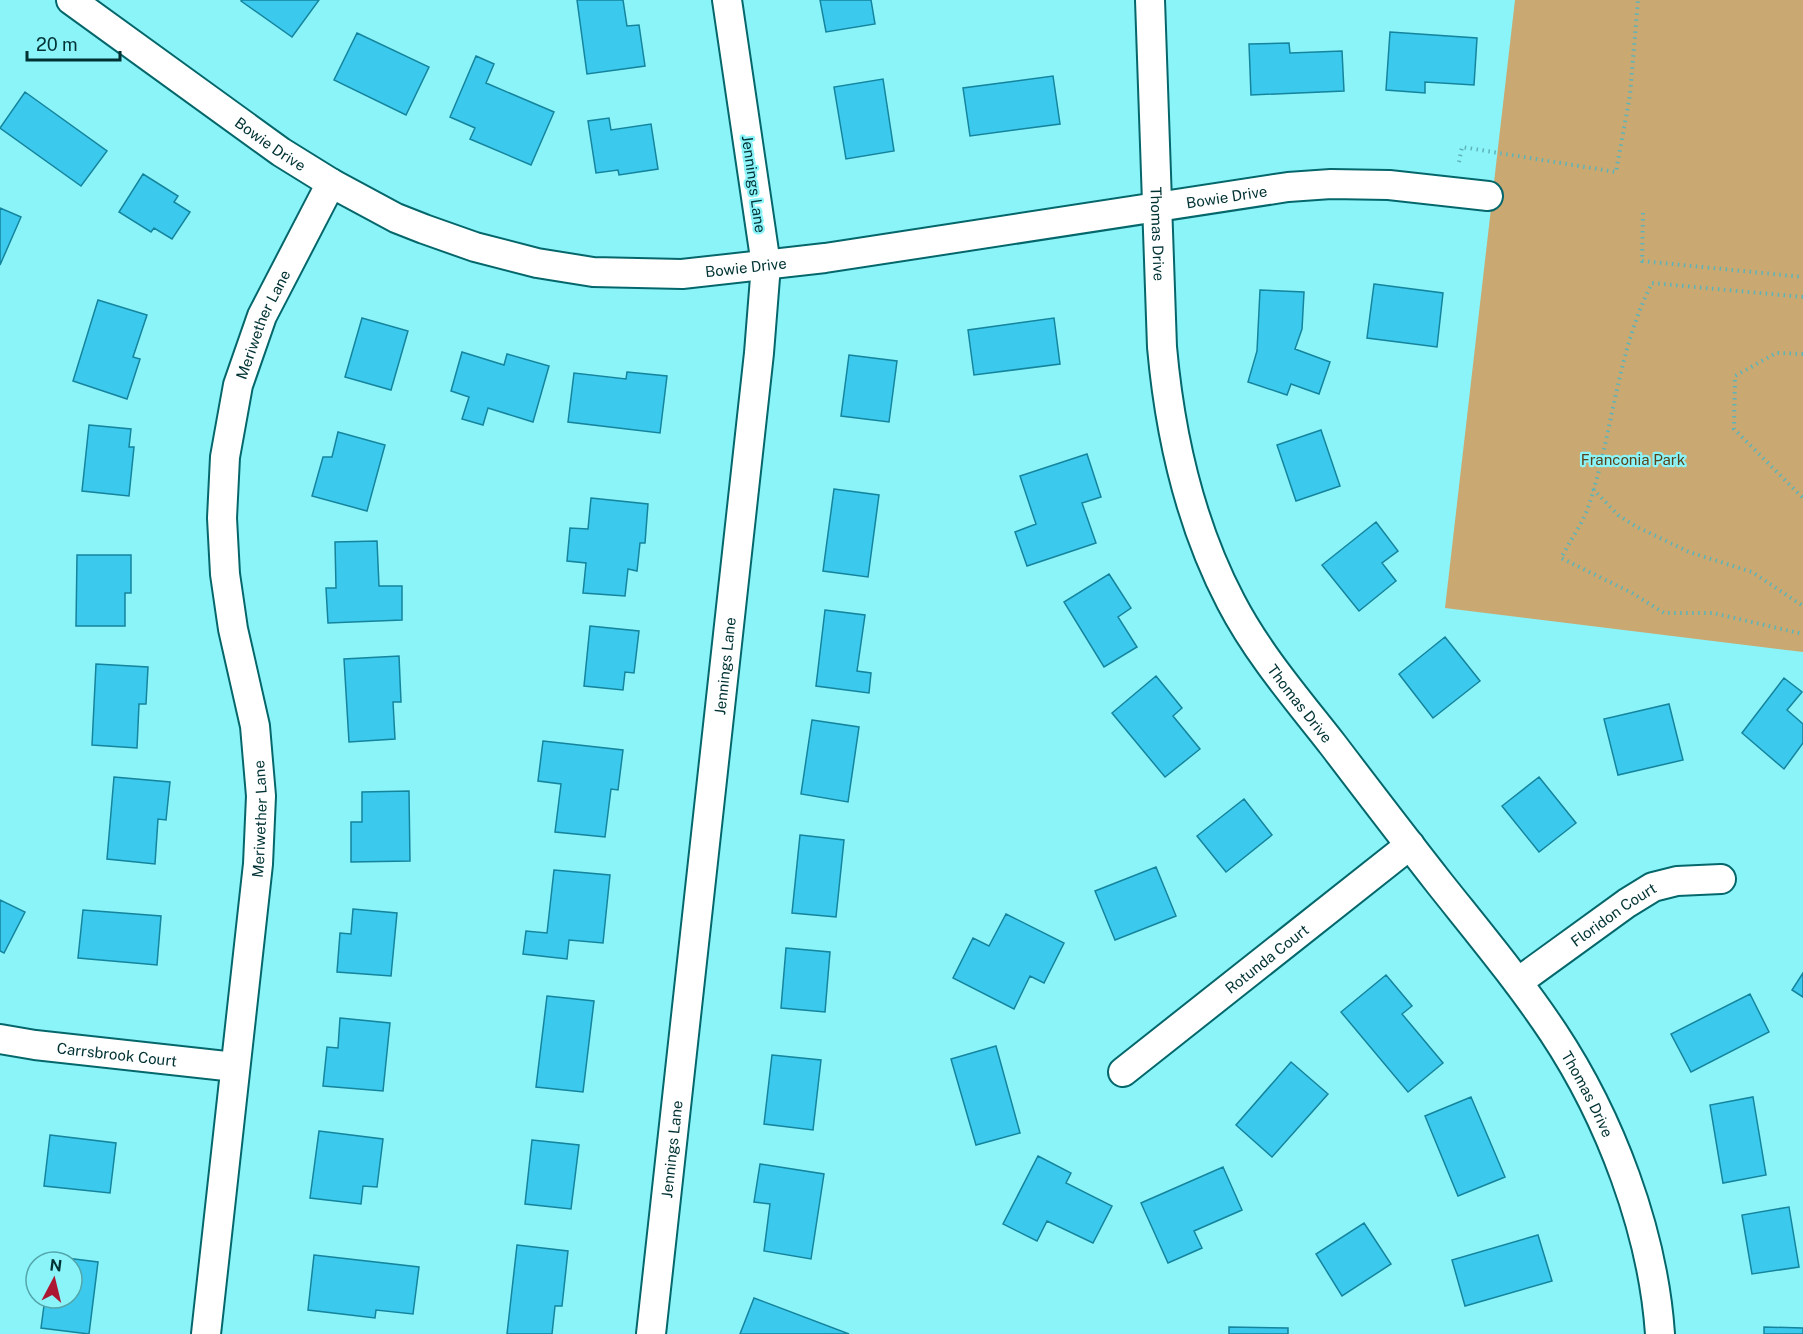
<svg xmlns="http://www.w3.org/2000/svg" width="1803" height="1334" font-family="'Public Sans',sans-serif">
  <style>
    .green { fill: #caa871 }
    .building { fill: #3bcaee; stroke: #15849d; stroke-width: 1.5 }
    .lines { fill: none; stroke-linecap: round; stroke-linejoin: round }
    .minor-casing { stroke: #05676b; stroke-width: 32 }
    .path { stroke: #5db4b8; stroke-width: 4; stroke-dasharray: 1.5 4.5; stroke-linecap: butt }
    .minor { stroke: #fff; stroke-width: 28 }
    .labels { text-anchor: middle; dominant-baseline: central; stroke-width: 4.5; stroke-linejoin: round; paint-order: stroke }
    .street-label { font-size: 15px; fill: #003234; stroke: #8bf4f9 }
    .park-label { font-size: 15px; fill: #5a441d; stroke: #8bf4f9 }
  </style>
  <rect width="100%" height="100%" fill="#8bf4f9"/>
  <path class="green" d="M1515 0H1803V652L1445 608Z"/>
  <path class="building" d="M242 0H319L292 37 241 1Z
    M577 0H623L627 26 639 25 645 66 587 74Z
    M820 0H871L875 24 826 32Z
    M1390 32 1477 38 1474 85 1425 82V93L1386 90Z
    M357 33 429 67 406 115 334 80Z
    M1289 43 1290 53 1342 51 1344 91 1251 95 1249 44Z
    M476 56 494 64 486 83 554 112 531 165 470 139 475 128 450 117Z
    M1053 76 1060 124 970 136 963 88Z
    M883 79 894 151 846 159 834 87Z
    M25 92 107 151 81 186 0 128Z
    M609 118 611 130 651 124 658 169 619 175 618 170 596 173 588 121Z
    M143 174 178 196 174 202 190 212 172 239 154 228 151 232 119 212Z
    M0 208 21 217 0 265Z
    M1374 284 1443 293 1437 347 1367 338Z
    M1260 290 1304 292 1302 329 1295 349 1330 362 1319 394 1291 384 1287 395 1248 382 1257 351Z
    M98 300 147 315 133 357 140 359 127 399 73 381Z
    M362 318 408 331 391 390 345 377Z
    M1054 318 1060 364 974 375 968 330Z
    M462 352 504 365 507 354 549 366 533 422 488 408 483 425 462 419 469 397 451 391Z
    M849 355 897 361 889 422 841 416Z
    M627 372 667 376 660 433 568 422 574 373 626 379Z
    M89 425 131 429 129 447H134L129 496 82 491Z
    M1321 430 1340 486 1296 501 1277 445Z
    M338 432 385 445 367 511 312 496 323 457H332Z
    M1087 454 1101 497 1082 503 1096 543 1027 566 1015 532 1036 524 1020 476Z
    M834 489 879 495 868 577 823 571Z
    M591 498 648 504 645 543H640L637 571 628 569 625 596 583 593 586 563 567 561 570 528 588 529Z
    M1376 522 1398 551 1382 563 1396 581 1359 611 1322 565Z
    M377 541 379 586H402V620L328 623 326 588H336L335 542Z
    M77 555H131V593H125V626H76Z
    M1109 574 1131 608 1118 617 1137 647 1104 667 1064 602Z
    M825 610 865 615 857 671 871 673 869 693 816 686Z
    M590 626 639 631 634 673 625 672 623 690 584 686Z
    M1445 637 1480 681 1433 718 1399 674Z
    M399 656 401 702H393L395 739 349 742 344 659Z
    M96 664 148 667 146 704H139L137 748 92 745Z
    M1156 676 1182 708 1173 716 1200 749 1165 777 1112 713Z
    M1784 678 1802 692 1787 710 1803 724V743L1784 769 1742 733Z
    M1669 704 1683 760 1618 775 1604 719Z
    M812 720 859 727 848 802 801 794Z
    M543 741 623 750 618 790 611 789 605 837 555 832 561 784 538 781Z
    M114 777 170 782 166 820 158 819 155 864 107 859Z
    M1539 777 1576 823 1539 852 1502 806Z
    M409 791 410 861 351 862V822H362V792Z
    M1244 799 1272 835 1226 872 1197 836Z
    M800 835 844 840 836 917 792 913Z
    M1156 867 1176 916 1115 940 1095 891Z
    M554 870 610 875 603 943 569 940 567 959 523 954 526 931 547 933Z
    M0 900 25 912 4 953 0 951Z
    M353 909 397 913 391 976 337 972 340 933 351 934Z
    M83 910 161 916 157 965 78 958Z
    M1006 914 1064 943 1044 983 1030 976 1014 1009 953 978 973 938 989 946Z
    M786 948 830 952 825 1012 781 1008Z
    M1803 973V997L1792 990Z
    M1386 975 1412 1006 1402 1014 1443 1063 1408 1092 1341 1012Z
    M1750 994 1769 1032 1691 1072 1671 1034Z
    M547 996 594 1001 583 1092 536 1087Z
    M340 1018 390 1023 383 1091 323 1086 327 1047 338 1048Z
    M996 1046 1020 1133 976 1145 951 1059Z
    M772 1055 821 1060 813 1130 764 1124Z
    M1291 1062 1328 1094 1272 1157 1236 1125Z
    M1471 1097 1505 1177 1458 1196 1425 1116Z
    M1753 1097 1766 1175 1723 1183 1710 1105Z
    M319 1131 383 1139 377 1187 363 1186 361 1204 310 1198Z
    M50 1135 116 1143 110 1193 44 1186Z
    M532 1140 579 1145 571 1209 525 1204Z
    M1038 1156 1071 1173 1066 1183 1112 1206 1093 1243 1047 1221 1037 1241 1003 1224Z
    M760 1164 824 1174 811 1259 764 1251 770 1204 754 1202Z
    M1223 1167 1242 1210 1194 1231 1202 1248 1168 1263 1141 1203Z
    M1789 1207 1799 1267 1752 1274 1742 1215Z
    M1364 1223 1391 1264 1342 1296 1316 1254Z
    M1538 1235 1552 1281 1465 1306 1452 1260Z
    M517 1245 568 1251 562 1306H555L552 1334H507Z
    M314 1255 419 1267 413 1314 376 1310 375 1318 308 1310Z
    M50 1256 98 1262 89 1334 41 1328 45 1298H72V1262H49Z
    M754 1298 849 1334H740Z
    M1229 1327 1288 1328V1334H1229Z
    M1764 1327 1803 1328V1334H1764Z"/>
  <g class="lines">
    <g class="minor-casing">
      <g id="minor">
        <path id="s1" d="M71 0 281 152 331 183 396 218 424 229 475 247 537 263 593 272 682 274 825 258 1288 187 1331 184 1389 185 1488 196"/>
        <path id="s2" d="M1150 0 1162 347C1170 436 1189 522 1231 602 1258 654 1297 699 1333 745 1368 791 1404 838 1440 884 1479 933 1519 981 1553 1032 1610 1118 1653 1231 1660 1334"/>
        <path id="s3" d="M1518 982 1627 903 1653 887 1677 881 1721 879"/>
        <path id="s4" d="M0 1039 35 1045 235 1067"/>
        <path id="s5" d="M1123 1072 1410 845"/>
        <path id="s6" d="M206 1334 258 864 261 796 255 726 233 629 225 574 222 518 225 457 238 385 262 316 331 183"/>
        <path id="s7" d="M651 1334 759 353 766 265 727 0"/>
      </g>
    </g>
    <path class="path" d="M1459 162 1462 147 1616 172 1630 95 1638 0
      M1643 213 1642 261 1803 277
      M1803 297 1652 283C1617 351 1613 432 1589 505 1583 523 1570 541 1561 558L1632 593 1664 613H1713L1803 634
      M1803 354 1776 353 1735 376 1734 429 1803 498
      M1593 489 1618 515 1635 526 1689 552 1752 572 1803 606"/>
    <use href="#minor" class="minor"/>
  </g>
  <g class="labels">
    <g class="street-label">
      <text stroke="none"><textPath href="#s1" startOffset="246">Bowie Drive</textPath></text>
      <text transform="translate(754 184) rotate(82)">Jennings Lane</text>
      <text stroke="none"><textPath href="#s1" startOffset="1236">Bowie Drive</textPath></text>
      <text stroke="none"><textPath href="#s2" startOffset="234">Thomas Drive</textPath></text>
      <text stroke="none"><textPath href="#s1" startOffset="750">Bowie Drive</textPath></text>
      <text stroke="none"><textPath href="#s6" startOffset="1022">Meriwether Lane</textPath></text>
      <text stroke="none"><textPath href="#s7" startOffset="672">Jennings Lane</textPath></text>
      <text stroke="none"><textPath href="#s2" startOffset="736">Thomas Drive</textPath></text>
      <text stroke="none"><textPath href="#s6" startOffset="518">Meriwether Lane</textPath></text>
      <text stroke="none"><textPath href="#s3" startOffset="117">Floridon Court</textPath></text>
      <text stroke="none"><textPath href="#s5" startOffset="183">Rotunda Court</textPath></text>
      <text stroke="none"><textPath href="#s4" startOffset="118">Carrsbrook Court</textPath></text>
      <text stroke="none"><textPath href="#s2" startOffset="1222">Thomas Drive</textPath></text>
      <text stroke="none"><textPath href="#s7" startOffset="186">Jennings Lane</textPath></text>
    </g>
    <g class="park-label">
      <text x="1633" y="459">Franconia Park</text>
    </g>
  </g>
  <g transform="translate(54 1280) rotate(7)"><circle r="28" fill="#8bf4f9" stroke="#53a6aa" stroke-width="1.5"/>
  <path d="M0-4.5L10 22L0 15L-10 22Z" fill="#ac1732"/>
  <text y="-9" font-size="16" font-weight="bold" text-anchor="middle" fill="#003234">N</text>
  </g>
  <path d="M27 51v9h93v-9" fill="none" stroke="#003234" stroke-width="3"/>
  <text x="36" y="51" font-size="18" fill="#003234" stroke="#8bf4f9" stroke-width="4.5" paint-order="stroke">20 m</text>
</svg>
